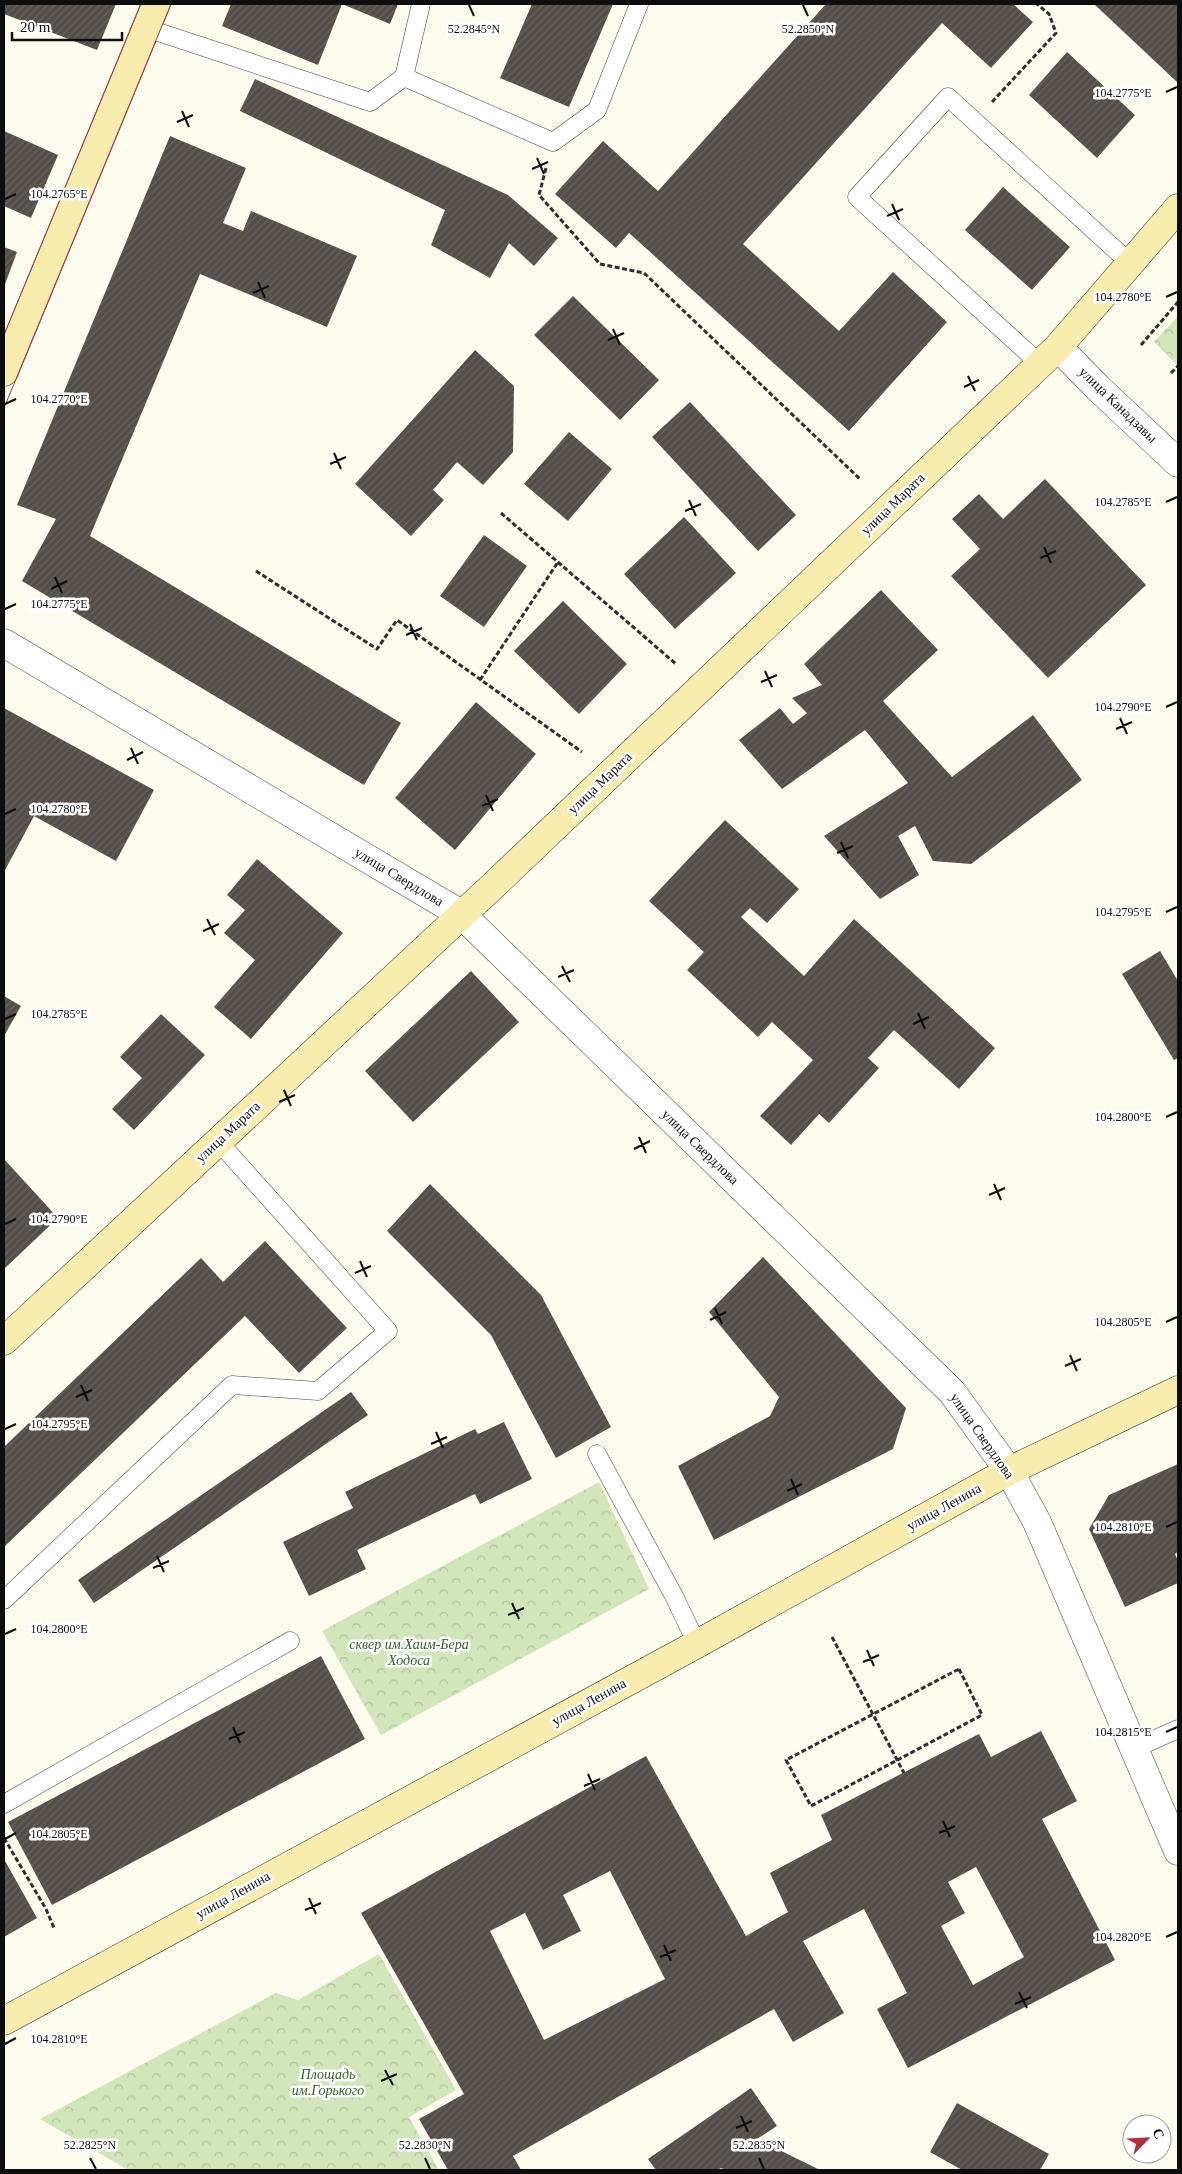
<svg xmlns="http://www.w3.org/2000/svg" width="1182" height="2174" font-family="Georgia,serif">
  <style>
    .park { fill: url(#park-crowns) }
    .building { fill: url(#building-hatch); fill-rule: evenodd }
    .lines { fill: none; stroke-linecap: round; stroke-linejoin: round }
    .lane-casing { stroke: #404040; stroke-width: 19 }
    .street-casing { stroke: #404040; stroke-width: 29 }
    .secondary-casing { stroke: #2f2f2f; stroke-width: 29 }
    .path { stroke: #2f2f2f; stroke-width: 3; stroke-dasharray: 5 2.5; stroke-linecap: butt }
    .lane { stroke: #fff; stroke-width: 18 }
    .street { stroke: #fff; stroke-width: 28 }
    .secondary { stroke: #f8ecaf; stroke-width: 28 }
    .tram { stroke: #b0313e; stroke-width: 1 }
    .ticks { fill: none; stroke: #0d0d0d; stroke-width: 2 }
    .labels { text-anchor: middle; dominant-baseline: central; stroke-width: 5; stroke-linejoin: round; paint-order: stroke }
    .street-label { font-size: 14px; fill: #0d0d0d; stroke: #fff }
    .park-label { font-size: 14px; font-style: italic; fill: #325f23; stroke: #fff }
    .ticks-label { font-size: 12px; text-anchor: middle; fill: #0d0d0d; stroke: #fff; stroke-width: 5; stroke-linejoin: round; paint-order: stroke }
  </style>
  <defs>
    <pattern id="park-crowns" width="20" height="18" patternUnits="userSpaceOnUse" patternTransform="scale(1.25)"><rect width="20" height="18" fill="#d3e5bb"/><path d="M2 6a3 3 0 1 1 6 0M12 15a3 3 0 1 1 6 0" fill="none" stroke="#b4c3a0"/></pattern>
    <pattern id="building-hatch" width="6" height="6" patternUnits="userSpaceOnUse" patternTransform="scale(1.25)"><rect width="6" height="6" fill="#544e4a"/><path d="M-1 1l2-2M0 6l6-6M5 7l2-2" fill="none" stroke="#686360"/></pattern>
  </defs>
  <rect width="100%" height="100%" fill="#fdfaee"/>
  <path class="park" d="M1178 316V366L1154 342Z
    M599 1482 649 1589 381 1735 322 1631Z
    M379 1954 456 2090 409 2117 439 2170H128L40 2119 276 1993 298 2000Z"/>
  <path class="building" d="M5 4H116L97 50 4 14Z
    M231 4H398L390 24 342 4 318 65 222 26Z
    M532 4H613L569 107 500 78Z
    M826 4H1013L1033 22 991 68 942 23 743 244 839 331 893 272 947 322 849 431 629 233 616 248 555 194 603 141 658 191Z
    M1094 4H1178V81L1177 82Z
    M1067 52 1135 115 1097 158 1029 95Z
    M255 79 508 195 558 238 534 266 509 243 490 278 431 245 445 210 240 111Z
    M4 131 58 155 31 218 4 206Z
    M170 136 246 168 223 223 243 231 251 211 357 256 327 327 200 274 90 536 401 723 364 785 22 581 56 519 17 505Z
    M1003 187 1070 247 1032 290 965 230Z
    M4 247 17 252 4 287Z
    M573 296 659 380 620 420 534 335Z
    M475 350 514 386 513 452 483 485 457 462 433 490 444 500 411 536 355 484Z
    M690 402 796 515 758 551 652 437Z
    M569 432 612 469 568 521 524 484Z
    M1045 479 1146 585 1048 678 951 576 980 549 952 519 979 494 1003 519Z
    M684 517 736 573 675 629 624 574Z
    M484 535 527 566 484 627 440 596Z
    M881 590 938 650 883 701 952 777 1033 715 1082 780 971 864 933 861 915 826 898 836 919 875 880 899 824 836 908 783 865 730 782 789 739 740 780 708 793 724 807 713 792 698 822 685 804 664Z
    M563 601 627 664 579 714 514 651Z
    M476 702 536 754 455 850 395 798Z
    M4 708 154 790 116 861 34 816 4 872Z
    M725 820 799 889 767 923 750 908 741 917 804 976 854 919 995 1048 959 1089 894 1030 868 1058 879 1068 829 1123 819 1114 791 1145 760 1116 813 1060 772 1022 758 1037 687 970 704 952 649 901Z
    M257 859 343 933 251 1039 214 1007 255 960 224 933 245 910 227 895Z
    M1160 951 1178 981V1058L1174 1060 1122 974Z
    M471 971 519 1022 413 1122 365 1071Z
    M4 996 21 1006 4 1036Z
    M161 1014 205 1055 134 1130 112 1109 142 1078 120 1057Z
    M4 1159 58 1218 4 1269Z
    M430 1184 541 1295 611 1427 556 1458 491 1335 387 1231Z
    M265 1241 347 1328 299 1373 245 1316 4 1547V1447L201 1258 223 1282Z
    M763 1257 906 1408 893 1449 714 1540 678 1466 770 1416 779 1397 709 1312Z
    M351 1392 368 1415 94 1603 78 1580Z
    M504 1422 532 1479 480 1504 475 1494 357 1550 366 1569 309 1596 283 1542 353 1508 345 1492 475 1429 478 1434Z
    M1178 1464V1552L1175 1554 1178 1561V1583L1125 1607 1089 1529 1109 1495Z
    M321 1656 365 1739 52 1905 8 1822Z
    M1041 1731 1077 1801 1042 1819 1115 1960 908 2068 877 2009 907 1993 864 1909 803 1941 844 2013 793 2042 774 2009 513 2156 521 2170H448L419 2119 464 2094 361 1913 646 1756 746 1936 788 1912 770 1873 832 1840 821 1815 979 1734 991 1757ZM976 1867 1024 1957 973 1985 941 1926 965 1913 948 1882ZM610 1871 665 1979 544 2040 490 1931 525 1913 543 1950 581 1931 563 1895Z
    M4 1859 37 1918 4 1937Z
    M751 2088 777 2126 757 2139 820 2170H726L721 2168 717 2170H656L648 2159Z
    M957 2103 1049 2154 1040 2170H962L930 2152Z"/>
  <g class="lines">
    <g class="lane-casing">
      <path id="lane" d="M146 28 370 102 404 77 553 142 597 110 639 4
        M404 77 421 4
        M1040 364 857 197 948 97 1131 264
        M597 1454 674 1596 697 1644
        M4 1600 232 1385 318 1391 388 1331 218 1141
        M1133 1749 1178 1729
        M4 1804 290 1641"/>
    </g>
    <g class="street-casing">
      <path id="street" d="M1058 347 1098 388 1178 463
        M4 643 461 914 952 1392 1009 1471 1037 1522 1178 1851"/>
    </g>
    <g class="secondary-casing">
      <path id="secondary" d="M4 372 156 4
        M4 1341 496 883 1058 347 1178 208
        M4 2021 697 1644 1009 1471 1178 1390"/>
    </g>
    <path class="path" d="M992 102 1056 33 1049 14 1037 4
      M546 168 539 195 600 264 644 273 861 480
      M1141 345 1178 302
      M1171 373 1178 366
      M501 513 676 664
      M256 571 377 649 397 620 582 752
      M480 680 558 562
      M832 1637 904 1773
      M959 1669 982 1715 811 1806 786 1760Z
      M4 1838 46 1909 54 1928"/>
    <use href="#lane" class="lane"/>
    <use href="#street" class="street"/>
    <use href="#secondary" class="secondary"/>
    <path class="tram" d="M4 335 141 4
      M4 408 171 4"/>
  </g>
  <path class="ticks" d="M469 5 474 16M803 5 808 16M1166 92 1177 87M182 111 189 127M177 122 193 115M537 158 544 174M532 169 548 162M5 199 16 194M892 204 899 220M887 216 903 209M258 282 265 298M253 293 269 286M1166 297 1177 292M613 329 620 345M608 340 624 333M968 376 975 391M964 387 979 380M5 404 16 399M334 453 341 469M330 464 346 457M689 500 696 516M1166 502 1177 497M685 511 701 504M1044 547 1051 563M1040 558 1056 551M55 577 62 593M51 589 67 581M5 609 16 604M410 624 417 640M406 635 422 628M765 671 772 687M761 682 777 675M1166 707 1177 702M1120 718 1127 734M1116 729 1132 722M131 748 138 764M127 760 143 752M486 795 493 811M482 806 498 799M5 814 16 809M841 842 848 858M837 853 853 846M1166 912 1177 907M207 919 215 935M203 931 219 924M562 966 570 982M558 977 574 970M918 1013 925 1029M5 1019 16 1014M913 1024 929 1017M284 1090 291 1106M279 1102 295 1095M1166 1117 1177 1112M639 1137 646 1153M634 1149 650 1141M994 1184 1001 1200M989 1195 1005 1188M5 1224 16 1219M360 1261 367 1277M355 1273 371 1266M715 1308 722 1324M710 1320 726 1312M1166 1322 1177 1317M1070 1355 1077 1371M1065 1366 1081 1359M81 1385 88 1401M76 1397 92 1390M5 1429 16 1424M436 1432 443 1448M431 1444 447 1437M791 1479 798 1495M787 1491 802 1484M1166 1527 1177 1522M157 1556 164 1572M153 1568 169 1561M512 1603 519 1619M508 1615 524 1608M5 1634 16 1629M867 1650 874 1666M863 1662 879 1655M233 1727 240 1743M1166 1732 1177 1727M229 1739 245 1732M588 1774 595 1790M584 1786 600 1779M943 1821 950 1837M939 1833 955 1826M5 1839 16 1833M309 1898 316 1914M305 1910 321 1903M1166 1937 1177 1932M664 1945 671 1961M660 1957 676 1950M1019 1992 1027 2008M1015 2004 1031 1997M5 2044 16 2038M385 2070 393 2085M381 2081 397 2074M741 2116 748 2132M736 2128 752 2121M90 2158 96 2169M425 2158 430 2169M759 2158 764 2169"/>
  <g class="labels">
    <g class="street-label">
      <text transform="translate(1118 405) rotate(44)">улица Канадзавы</text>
      <text transform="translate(893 504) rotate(-44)">улица Марата</text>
      <text transform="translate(600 783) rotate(-44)">улица Марата</text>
      <text transform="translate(399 877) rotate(31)">улица Свердлова</text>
      <text transform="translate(228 1132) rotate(-43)">улица Марата</text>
      <text transform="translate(700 1147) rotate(44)">улица Свердлова</text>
      <text transform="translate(982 1436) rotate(55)">улица Свердлова</text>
      <text transform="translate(944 1507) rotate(-29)">улица Ленина</text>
      <text transform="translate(589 1702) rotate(-29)">улица Ленина</text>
      <text transform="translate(233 1895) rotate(-29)">улица Ленина</text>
    </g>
    <g class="park-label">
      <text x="409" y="1644">сквер им.Хаим-Бера<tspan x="409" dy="16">Ходоса</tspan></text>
      <text x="328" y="2074">Площадь<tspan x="328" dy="16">им.Горького</tspan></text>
    </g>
  </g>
  <g class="ticks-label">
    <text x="808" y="33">52.2850°N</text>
    <text x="474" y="33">52.2845°N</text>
    <text x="1123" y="97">104.2775°E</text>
    <text x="59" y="198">104.2765°E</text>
    <text x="1123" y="301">104.2780°E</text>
    <text x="59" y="403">104.2770°E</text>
    <text x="1123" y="506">104.2785°E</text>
    <text x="59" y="608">104.2775°E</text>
    <text x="1123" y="711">104.2790°E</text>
    <text x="59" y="813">104.2780°E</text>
    <text x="1123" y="916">104.2795°E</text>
    <text x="59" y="1018">104.2785°E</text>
    <text x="1123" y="1121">104.2800°E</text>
    <text x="59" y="1223">104.2790°E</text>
    <text x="1123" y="1326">104.2805°E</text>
    <text x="59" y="1428">104.2795°E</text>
    <text x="1123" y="1531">104.2810°E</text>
    <text x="59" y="1633">104.2800°E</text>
    <text x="1123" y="1736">104.2815°E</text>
    <text x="59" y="1838">104.2805°E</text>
    <text x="1123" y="1941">104.2820°E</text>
    <text x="59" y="2043">104.2810°E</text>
    <text x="90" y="2149">52.2825°N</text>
    <text x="425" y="2149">52.2830°N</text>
    <text x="759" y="2149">52.2835°N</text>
  </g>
  <rect width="1182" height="2174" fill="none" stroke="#0d0d0d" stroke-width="10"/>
  <g transform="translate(1147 2139) rotate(66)"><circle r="24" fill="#ffffff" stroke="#9e9e9e"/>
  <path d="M0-4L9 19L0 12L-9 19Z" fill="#b0313e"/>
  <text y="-8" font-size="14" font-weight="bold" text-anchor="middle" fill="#0d0d0d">С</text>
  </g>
  <path d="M12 32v8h110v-8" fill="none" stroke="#0d0d0d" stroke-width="2.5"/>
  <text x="20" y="32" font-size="15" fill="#0d0d0d" stroke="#ffffff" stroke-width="4" paint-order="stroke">20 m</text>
</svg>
